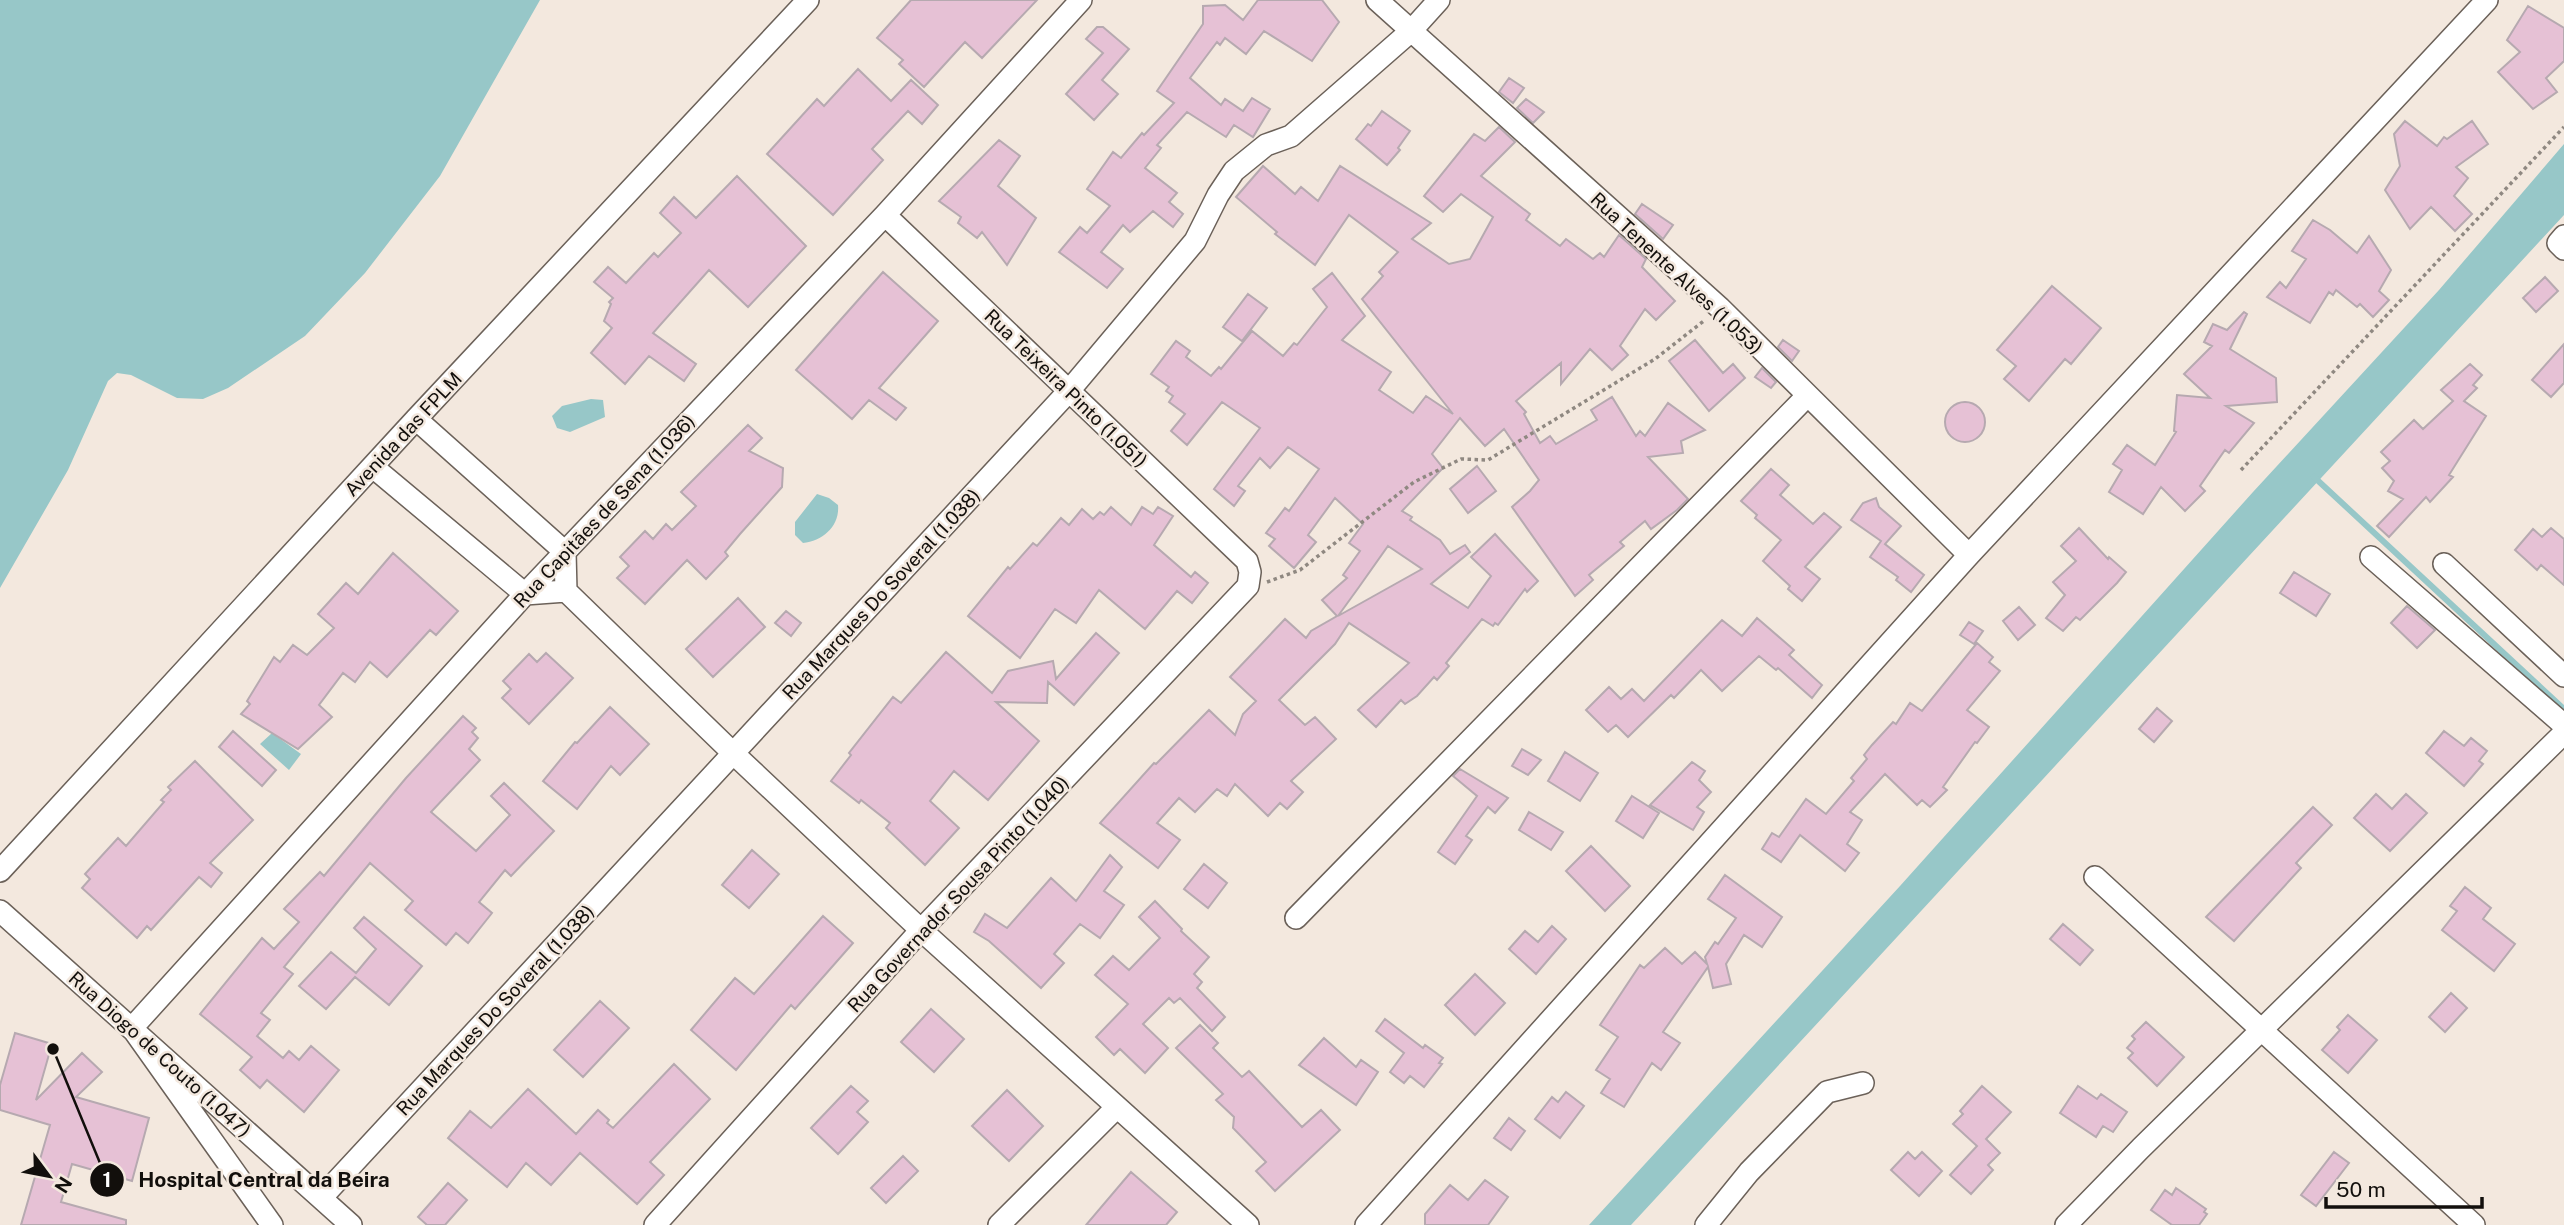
<svg xmlns="http://www.w3.org/2000/svg" width="2564" height="1225" font-family="'Public Sans',sans-serif">
  <style>
    .water { fill: #97c7c8 }
    .lines { fill: none; stroke-linecap: round; stroke-linejoin: round }
    .stream { stroke: #97c7c8; stroke-width: 6 }
    .building { fill: #e6c1d5; stroke: #b6a9b0; stroke-width: 2; fill-rule: evenodd }
    .minor-casing { stroke: #6b6159; stroke-width: 24 }
    .path { stroke: #8f8881; stroke-width: 3.5; stroke-dasharray: 3.5 3.5; stroke-linecap: butt }
    .minor { stroke: #fff; stroke-width: 21 }
    .labels { text-anchor: middle; dominant-baseline: central; stroke-width: 5; stroke-linejoin: round; paint-order: stroke }
    .street-label { font-size: 19px; fill: #120f0c; stroke: #f3e8de }
    .leader { fill: none; stroke: #120f0c; stroke-width: 2.5 }
    .callout-dot { fill: #120f0c; stroke: #f3e8de; stroke-width: 2.5 }
    .mark-label { font-size: 21px; text-anchor: middle; font-weight: bold; fill: #fff }
    .callout-label { font-size: 21px; text-anchor: middle; font-weight: bold; fill: #120f0c; stroke: #f3e8de; stroke-width: 5; stroke-linejoin: round; paint-order: stroke }
  </style>
  <rect width="100%" height="100%" fill="#f3e8de"/>
  <path class="water" d="M0 0H540L440 176 365 273 305 336 228 388 203 399 177 398 131 375 117 373 108 381 68 470 0 588Z
    M2564 144V215L1631 1225H1589L1900 886 2253 492 2439 290Z
    M591 399 603 400 605 417 570 432 557 428 552 416 562 406Z
    M817 494 829 498 838 505C840 526 823 541 803 543L795 535V522Z
    M272 733 301 754 289 770 260 744Z"/>
  <g class="lines">
    <path class="stream" d="M2314 477 2564 709"/>
  </g>
  <path class="building" d="M911 0H1037L982 58 965 42 924 87 899 64 903 60 877 38Z
    M1258 0H1322L1339 22 1312 61 1264 31 1246 54 1225 38 1220 45 1217 42 1190 78 1221 105 1225 99 1243 111 1252 98 1270 109 1253 137 1234 125 1226 137 1187 112 1157 145 1161 148 1145 168 1177 193 1169 202 1183 214 1173 227 1153 211 1130 232 1123 225 1101 252 1123 269 1107 288 1059 252 1080 227 1087 233 1110 206 1087 189 1113 152 1121 158 1142 133 1144 135 1174 103 1157 91 1203 24V6L1225 5 1243 20Z
    M2528 6 2564 28V61L2546 78 2557 92 2533 109 2498 72 2520 52 2507 40Z
    M1097 27H1103L1129 49 1102 80 1118 94 1094 120 1066 94 1103 53 1086 39Z
    M858 69 891 101 911 80 938 105 922 124 908 111 872 149 883 160 833 215 767 154 817 99 824 106Z
    M1509 78 1524 88 1513 103 1499 92Z
    M1526 99 1544 112 1533 123 1517 108Z
    M1382 111 1410 131 1398 148 1400 150 1387 165 1356 139 1368 124 1371 126Z
    M2405 121 2437 146 2444 137 2447 139 2472 121 2488 144 2456 167 2468 178 2454 196 2472 214 2455 231 2431 207 2410 229 2385 190 2400 166 2394 134Z
    M1499 127 1515 142 1481 176 1530 214 1526 220 1560 246 1566 239 1593 259 1600 253 1604 257 1619 235 1646 259 1642 267 1675 301 1656 320 1645 309 1620 346 1628 355 1612 370 1590 349 1561 384V363L1516 401 1526 412 1524 414 1540 443 1550 436 1556 444 1597 420 1591 410 1612 397 1636 436 1640 431 1645 436 1668 403 1705 430 1681 441 1683 453 1648 457 1688 499 1677 510 1651 529 1645 521 1620 542 1624 546 1589 575 1593 580 1575 596 1512 507 1530 491 1539 480 1504 429 1485 446 1460 418 1432 454 1443 468 1402 511 1412 517 1410 520 1440 540 1450 554 1465 545 1470 552 1431 584 1468 608 1491 576 1471 557 1495 534 1538 581 1527 592 1525 589 1498 625 1495 623 1493 626 1482 619 1446 663 1449 666 1437 680 1434 677 1417 696 1405 704 1401 700 1376 727 1358 710 1409 663 1349 623 1335 644 1279 700 1305 725 1315 717 1336 739 1291 781 1303 792 1287 809 1280 803 1268 816 1235 784 1227 796 1217 789 1195 812 1179 798 1157 823 1180 840 1158 868 1100 823 1154 763 1156 764 1209 710 1235 735 1243 714 1256 701 1230 677 1285 619 1306 638 1311 631 1337 616 1322 600 1347 578 1343 575 1360 551 1349 543 1363 524 1335 498 1308 535 1316 542 1294 568 1269 546 1275 539 1266 533 1285 508 1289 511 1319 469 1288 447 1270 468 1260 458 1238 486 1245 491 1234 506 1214 489 1260 428 1222 402 1187 445 1171 431 1185 414 1169 402 1173 396 1166 391 1169 387 1151 374 1176 341 1190 351 1186 357 1211 376 1219 367 1221 369 1252 331 1283 356 1294 343 1297 345 1327 307 1313 289 1332 273 1365 316 1342 340 1391 372 1379 390 1413 413 1426 396 1453 414 1362 299 1383 276 1379 272 1398 252 1349 215 1315 265 1275 234 1277 232 1236 197 1263 166 1295 194 1301 187 1318 201 1340 166 1431 223 1412 239 1449 264 1470 259 1493 217 1461 194 1443 212 1424 196 1474 134 1485 141ZM1388 546 1422 569 1338 616 1359 587Z
    M999 140 1020 156 998 186 1036 218 1007 265 982 232 977 238 958 223 961 217 939 201Z
    M737 176 806 246 748 307 709 270 653 333 696 364 684 381 649 356 625 384 591 353 612 328 604 321 611 304 609 302 613 298 594 282 608 267 626 283 654 253 658 257 681 233 660 213 674 197 696 218Z
    M1642 204 1673 225 1663 239 1635 214Z
    M2313 220 2330 230 2357 253 2369 236 2391 270 2379 291 2389 300 2373 317 2360 304 2357 307 2336 290 2333 295 2329 292 2310 323 2267 297 2280 282 2286 288 2306 259 2292 251Z
    M883 272 938 321 879 388 906 408 896 420 869 400 852 419 796 370Z
    M2545 277 2558 291 2536 312 2523 298Z
    M2052 286 2101 328 2071 364 2065 359 2029 401 2004 379 2016 366 1997 350Z
    M1248 294 1267 308 1242 341 1223 327Z
    M2244 312 2247 314 2230 349 2276 378 2277 402 2226 406 2254 423 2229 453 2225 450 2200 486 2205 491 2185 511 2161 487 2143 514 2109 492 2122 470 2113 464 2127 445 2155 465 2176 432 2174 431 2177 395 2210 398 2184 374 2212 346 2204 342 2213 324 2227 330Z
    M1695 340 1723 373 1733 364 1745 378 1709 411 1669 361Z
    M1783 340 1799 351 1792 361 1778 347Z
    M2564 344V383L2551 397 2532 380Z
    M2470 364 2482 375 2473 385 2477 388 2464 401 2486 416 2449 475 2453 477 2430 502 2426 497 2389 537 2377 526 2403 499 2388 491 2394 481 2382 468 2390 461 2381 452 2414 420 2423 429 2453 401 2441 390Z
    M1762 368 1776 382 1771 388 1755 377Z
    M1945 422a20 20 0 1 1 40 0a20 20 0 1 1-40 0Z
    M748 425 762 438 749 451 783 468 782 487 740 534 725 552 728 556 706 579 687 560 645 604 617 578 629 566 620 557 645 531 653 539 666 524 672 530 696 506 681 492Z
    M1477 466 1496 491 1468 513 1450 489Z
    M1771 469 1789 485 1780 495 1813 524 1824 513 1841 527 1805 567 1820 579 1802 601 1788 589 1790 586 1763 561 1781 540 1755 518 1757 515 1741 501Z
    M1876 498 1879 507 1901 526 1885 544 1924 575 1911 592 1896 580 1898 577 1870 557 1881 541 1851 520 1863 503Z
    M1111 507 1131 525 1142 507 1153 514 1158 507 1173 516 1154 545 1191 577 1195 572 1208 583 1192 603 1177 591 1145 629 1099 590 1076 623 1055 609 1020 658 968 616 1008 567 1010 569 1033 543 1037 546 1061 518 1069 525 1082 509 1093 519 1100 512 1104 515Z
    M2079 528 2108 559 2109 557 2126 572 2117 583 2080 620 2076 617 2063 631 2046 618 2065 595 2053 582 2076 561 2061 546Z
    M2551 528 2564 539V585L2541 565 2537 570 2515 550 2533 529 2542 537Z
    M393 553 458 611 436 635 430 630 387 677 370 662 355 682 343 673 319 705 332 717 298 749 241 714 250 704 247 701 274 657 280 662 293 645 307 655 334 628 318 614 346 583 358 594Z
    M2294 572 2330 594 2316 616 2280 593Z
    M738 598 765 627 713 677 686 649Z
    M2407 606 2435 630 2417 648 2391 623Z
    M2019 607 2035 625 2018 640 2003 621Z
    M786 611 801 623 791 636 775 623Z
    M1757 618 1794 650 1789 655 1822 685 1812 698 1778 668 1776 670 1759 656 1722 691 1701 670 1674 698 1671 695 1628 737 1616 725 1608 732 1586 710 1609 687 1621 699 1632 689 1644 701 1722 620 1742 636Z
    M1969 622 1983 631 1974 644 1960 635Z
    M1096 633 1119 653 1074 705 1048 682 1047 703 996 702 1039 741 988 800 954 771 930 801 959 828 925 865 886 828 890 823 861 800 859 803 831 781 851 755 849 753 893 697 901 703 946 652 992 693 1008 671 1053 661 1056 679Z
    M1977 643 1993 657 1989 662 2000 671 1967 710 1989 727 1977 743 1975 742 1943 787 1947 790 1930 807 1922 800 1917 805 1885 774 1850 812 1862 820 1847 844 1859 853 1845 871 1800 835 1781 862 1762 849 1772 833 1779 837 1806 799 1826 814 1854 781 1851 778 1867 759 1864 755 1872 745 1893 722 1896 724 1910 703 1922 711Z
    M546 653 573 678 529 724 502 698 511 689 503 681 529 654 537 662Z
    M610 707 649 744 620 775 611 766 577 809 543 781 575 742 577 743Z
    M2157 708 2172 721 2154 742 2139 729Z
    M463 716 476 728 472 732 478 738 469 749 480 760 431 812 476 851 510 815 491 796 504 783 554 831 511 876 505 870 479 902 492 913 468 943 456 933 446 945 405 910 413 901 370 863 284 967 293 974 261 1013 270 1020 257 1036 283 1058 289 1051 299 1060 311 1046 339 1070 304 1112 267 1080 260 1088 240 1070 252 1057 200 1014 262 938 274 949 299 922 284 909 320 872 324 876 406 778Z
    M233 731 276 770 262 786 219 747Z
    M2444 731 2464 746 2471 738 2487 751 2479 761 2483 764 2464 786 2426 753Z
    M1522 749 1541 760 1528 775 1512 766Z
    M1565 752 1598 773 1580 801 1548 781Z
    M195 761 253 820 210 863 222 873 211 887 199 877 151 930 147 926 137 938 82 888 90 879 85 874 118 838 126 846 164 802 161 800 171 790 168 787Z
    M1692 762 1705 771 1699 780 1711 792 1697 807 1704 812 1693 830 1650 805Z
    M1460 769 1508 798 1495 813 1488 807 1466 836 1472 840 1455 864 1438 852 1477 796 1453 776Z
    M2376 794 2392 809 2406 794 2427 813 2390 851 2354 818Z
    M1632 796 1659 813 1643 838 1616 821Z
    M2313 807 2332 825 2296 863 2301 868 2234 941 2206 917Z
    M1529 812 1563 832 1551 850 1519 830Z
    M1591 846 1630 886 1605 911 1566 871Z
    M752 850 779 874 749 908 722 885Z
    M1110 855 1122 867 1104 891 1124 905 1100 938 1080 924 1054 954 1064 963 1041 988 989 941 974 932 985 914 1007 928 1051 878 1076 901Z
    M1204 864 1227 883 1208 908 1184 889Z
    M1725 875 1782 917 1762 947 1744 935 1726 964 1731 984 1713 988 1708 967 1663 1032 1680 1043 1661 1070 1652 1063 1624 1107 1601 1093 1610 1079 1596 1070 1618 1037 1600 1025 1640 965 1644 968 1665 948 1682 964 1695 952 1707 964 1705 957 1715 942 1718 944 1736 918 1708 899Z
    M2465 887 2491 908 2483 919 2515 944 2494 971 2442 930 2457 911 2450 906Z
    M1155 901 1182 929 1181 931 1209 957 1194 974 1202 982 1197 988 1225 1017 1212 1031 1180 998 1174 1003 1169 998 1143 1024 1168 1048 1145 1073 1120 1049 1114 1055 1096 1037 1128 1004 1095 975 1113 956 1129 970 1160 938 1139 917Z
    M823 916 853 943 795 1009 791 1005 736 1070 691 1030 735 978 754 994Z
    M364 917 422 966 389 1005 355 977 326 1009 299 986 331 952 356 973 376 949 354 928Z
    M2063 924 2093 950 2080 965 2050 939Z
    M1552 926 1566 939 1536 974 1509 949 1525 931 1538 942Z
    M1475 974 1505 1003 1475 1035 1445 1005Z
    M2451 993 2467 1008 2445 1032 2429 1017Z
    M600 1001 629 1028 583 1077 554 1050Z
    M931 1009 964 1039 934 1072 901 1042Z
    M2348 1015 2377 1040 2348 1073 2322 1050 2340 1030 2337 1027Z
    M1385 1019 1423 1048 1425 1045 1443 1058 1439 1063 1442 1064 1424 1087 1410 1076 1404 1083 1390 1072 1404 1053 1376 1031Z
    M2146 1022 2184 1057 2157 1086 2128 1058 2133 1053 2127 1048 2135 1039 2132 1036Z
    M1200 1025 1218 1043 1213 1048 1242 1077 1249 1071 1302 1127 1321 1110 1340 1130 1275 1191 1256 1171 1266 1162 1233 1128 1234 1117 1216 1100 1223 1094 1176 1048Z
    M15 1033 52 1044 36 1100 82 1053 102 1072 76 1097 149 1118 132 1181 72 1164 61 1202 126 1220V1225H21L50 1125 0 1110V1085Z
    M1324 1038 1356 1067 1361 1060 1378 1072 1356 1105 1299 1065Z
    M674 1064 710 1099 650 1162 664 1175 637 1204 580 1153 551 1185 526 1163 507 1187 448 1138 470 1111 491 1128 528 1089 576 1134 598 1110 609 1120 607 1123 613 1128Z
    M851 1086 868 1101 857 1112 868 1122 838 1154 811 1128Z
    M1982 1086 2011 1112 1986 1139 2000 1153 1988 1165 1993 1170 1971 1194 1950 1175 1977 1146 1953 1124 1963 1114 1960 1111Z
    M2078 1086 2097 1099 2101 1094 2127 1112 2113 1132 2103 1126 2096 1137 2060 1113Z
    M1007 1090 1043 1126 1009 1161 972 1126Z
    M1566 1092 1584 1106 1560 1138 1535 1119 1552 1097 1558 1102Z
    M1509 1118 1525 1131 1511 1150 1494 1138Z
    M1908 1152 1915 1159 1922 1152 1942 1171 1919 1196 1891 1170Z
    M2334 1152 2349 1163 2316 1206 2301 1195Z
    M903 1156 918 1171 886 1203 871 1188Z
    M1131 1172 1177 1212 1166 1225H1086Z
    M1485 1180 1508 1197 1488 1225H1425V1214L1450 1185 1468 1200Z
    M448 1183 467 1200 445 1225H427L418 1217Z
    M2176 1188 2206 1209 2204 1212 2207 1214 2199 1225H2172L2151 1210 2165 1190 2172 1195Z"/>
  <g class="lines">
    <g class="minor-casing">
      <path id="minor" d="M1377 0 1720 308 1969 555
        M2564 236 2558 243 2564 249
        M416 419 565 552 566 591 734 754 921 930 1248 1225
        M373 467 525 594 566 591
        M2371 557 2564 725
        M2444 564 2564 676
        M0 871 416 419 808 0
        M2095 877 2474 1225
        M0 911 351 1225
        M1296 918 1807 396
        M321 1198 1068 392 1195 241 1218 195 1234 171 1266 145 1291 136 1411 31 1439 0
        M272 1225 132 1028 525 594 885 215 1081 0
        M655 1225 921 930 1248 586 1250 572 1247 561 885 215
        M999 1225 1117 1107
        M1366 1225 1969 555 2487 0
        M1706 1225 1749 1172 1827 1092 1863 1083
        M2066 1225 2141 1148 2564 733"/>
    </g>
    <path class="path" d="M2241 470 2564 127
      M1267 582 1300 570 1414 482 1461 459 1488 460 1655 359 1705 320"/>
    <use href="#minor" class="minor"/>
  </g>
  <g class="labels">
    <g class="street-label">
      <text transform="translate(1677 273) rotate(43)">Rua Tenente Alves (1.053)</text>
      <text transform="translate(1066 388) rotate(44)">Rua Teixeira Pinto (1.051)</text>
      <text transform="translate(403 434) rotate(-47)">Avenida das FPLM</text>
      <text transform="translate(604 511) rotate(-47)">Rua Capitães de Sena (1.036)</text>
      <text transform="translate(881 594) rotate(-47)">Rua Marques Do Soveral (1.038)</text>
      <text transform="translate(958 894) rotate(-47)">Rua Governador Sousa Pinto (1.040)</text>
      <text transform="translate(495 1010) rotate(-47)">Rua Marques Do Soveral (1.038)</text>
      <text transform="translate(160 1054) rotate(42)">Rua Diogo de Couto (1.047)</text>
    </g>
  </g>
  <path class="leader" d="M53 1049L107 1180"/>
  <g class="callout-dot">
    <circle cx="53" cy="1049" r="7"/>
    <circle cx="107" cy="1180" r="18"/>
  </g>
  <g class="mark-label">
    <text x="107" y="1187">1</text>
  </g>
  <g class="callout-label">
    <text x="264" y="1187">Hospital Central da Beira</text>
  </g>
  <g transform="translate(49 1176) rotate(122)" stroke="#f3e8de" stroke-width="5" paint-order="stroke">
  <path d="M0-5L12 26L0 18L-12 26Z" fill="#120f0c"/>
  <text y="-10" font-size="19" font-weight="bold" text-anchor="middle" fill="#120f0c">N</text>
  </g>
  <path d="M2326 1197v10h156v-10" fill="none" stroke="#120f0c" stroke-width="3.5"/>
  <text x="2336" y="1197" font-size="21" fill="#120f0c" stroke="#f3e8de" stroke-width="5" paint-order="stroke">50 m</text>
</svg>
